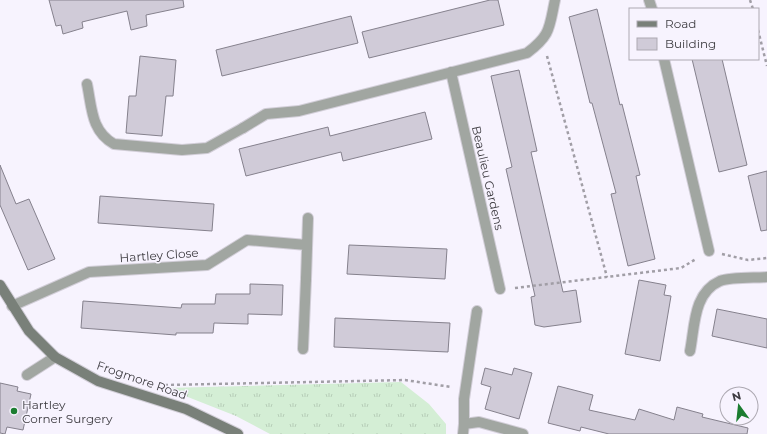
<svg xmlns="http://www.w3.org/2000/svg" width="767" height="434" font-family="Montserrat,sans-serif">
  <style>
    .grass { fill: url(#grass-tufts) }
    .building { fill: #d0cbd8; stroke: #85818d }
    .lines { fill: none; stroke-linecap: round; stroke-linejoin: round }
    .lane-casing { stroke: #d2ced8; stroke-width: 12 }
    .street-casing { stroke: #d2ced8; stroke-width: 12 }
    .secondary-casing { stroke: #d2ced8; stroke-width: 12 }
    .path { stroke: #a19ea6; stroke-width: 2.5; stroke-dasharray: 3 3; stroke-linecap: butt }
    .lane { stroke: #a1a6a1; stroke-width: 10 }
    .street { stroke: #a1a6a1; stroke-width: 10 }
    .secondary { stroke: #798079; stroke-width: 10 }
    .poi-dot { fill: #1b7d30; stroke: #f7f3fe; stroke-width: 1.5 }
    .labels { text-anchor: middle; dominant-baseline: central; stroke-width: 3; stroke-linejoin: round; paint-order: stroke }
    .street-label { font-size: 12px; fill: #3d3b40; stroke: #f7f3fe }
    .poi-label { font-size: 12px; fill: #3d3b40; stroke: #f7f3fe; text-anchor: start }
  </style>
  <defs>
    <pattern id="grass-tufts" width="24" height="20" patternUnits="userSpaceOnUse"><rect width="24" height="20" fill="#d4eed5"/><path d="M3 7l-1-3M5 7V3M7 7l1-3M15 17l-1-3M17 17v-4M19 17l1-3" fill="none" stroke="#b7cdb8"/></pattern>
  </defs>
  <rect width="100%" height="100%" fill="#f7f3fe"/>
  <path class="grass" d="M401 382 429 404 446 424V434H270L236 416 165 388Z"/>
  <path class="building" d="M49 0H183L184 7 146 15 147 26 131 30 127 11 82 22 83 28 63 34 61 25 56 26Z
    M490 0H498L504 25 369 58 362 32Z
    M597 9 620 105 622 104 640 175 636 176 655 259 628 266 611 194 616 193 592 103H590L569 17Z
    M351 16 358 43 222 76 216 50Z
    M140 56 176 60 173 96H166L162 136 126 133 129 96H136Z
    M692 59H722L747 165 719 172Z
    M519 70 537 151 531 152 563 292 576 290 581 322 544 327 535 325 531 297 535 296 506 169 512 167 491 76Z
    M425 112 432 139 343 161 341 152 246 176 239 149 328 127 330 136Z
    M0 165 16 204 29 199 55 259 28 270 0 205Z
    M767 171V230L761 231 748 176Z
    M100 196 214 204 212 231 98 223Z
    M349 245 447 249 445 279 347 274Z
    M639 280 666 285 664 295 671 296 660 361 625 354Z
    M250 284 283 285 282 315 248 314V324L214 323 213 333H176V335L81 328 83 301 181 308 182 304H215L216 294H250Z
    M717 309 767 319V348L712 336Z
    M335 318 450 323 448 352 334 347Z
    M485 368 512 375 514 368 532 373 519 419 485 409 491 387 481 384Z
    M0 383 18 387 17 391 31 394 23 430 7 427 5 434 0 433Z
    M558 386 593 395 589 410 635 420 639 409 674 420 677 407 703 414 702 417 748 428 747 434H609L581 427 580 431 548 423Z"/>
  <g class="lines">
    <g class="lane-casing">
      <path id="lane" d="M87 84C92 108 91 131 114 144L182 150 207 148 243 128
        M303 349 306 279
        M27 375 55 357
        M464 424V399L477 311"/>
    </g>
    <g class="street-casing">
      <path id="street" d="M649 0 652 9
        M664 59 709 251
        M451 72 500 289
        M243 128 266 114 299 111 527 53C551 35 549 28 555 0
        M306 279 308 218
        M12 306 89 272 207 265 247 240 307 245
        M690 351C695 326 693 293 720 281 731 277 755 278 767 277
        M463 434 464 424 479 422 523 434"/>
    </g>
    <g class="secondary-casing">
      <path id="secondary" d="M0 285 29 331 55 357 98 381 186 409 238 434"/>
    </g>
    <path class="path" d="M750 0 753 9
      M758 30 767 66
      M547 56 607 277
      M722 254 748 260 767 258
      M515 288 681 268 696 259
      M165 385 405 380 451 387"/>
    <use href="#lane" class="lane"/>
    <use href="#street" class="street"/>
    <use href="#secondary" class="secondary"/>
  </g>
  <circle class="poi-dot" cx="14" cy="411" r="4"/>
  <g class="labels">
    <g class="street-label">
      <text transform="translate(488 178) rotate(77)">Beaulieu Gardens</text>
      <text transform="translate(159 255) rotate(-4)">Hartley Close</text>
      <text transform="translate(142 380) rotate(19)">Frogmore Road</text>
    </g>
    <g class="poi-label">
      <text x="22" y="404">Hartley<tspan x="22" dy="14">Corner Surgery</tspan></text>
    </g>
  </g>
  <rect x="629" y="8" width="130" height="52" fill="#f7f3fe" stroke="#ada9b2"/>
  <rect x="637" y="21" width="20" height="6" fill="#798079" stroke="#ada9b2"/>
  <text x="665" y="28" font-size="12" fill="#3d3b40">Road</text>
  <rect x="637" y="38" width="20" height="12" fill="#d0cbd8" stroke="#ada9b2"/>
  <text x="665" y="48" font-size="12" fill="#3d3b40">Building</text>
  <g transform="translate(739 406) rotate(345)"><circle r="19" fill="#f7f3fe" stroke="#ada9b2"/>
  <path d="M0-3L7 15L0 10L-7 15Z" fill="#1b7d30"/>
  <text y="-6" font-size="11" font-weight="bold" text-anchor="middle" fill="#3d3b40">N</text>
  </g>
</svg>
